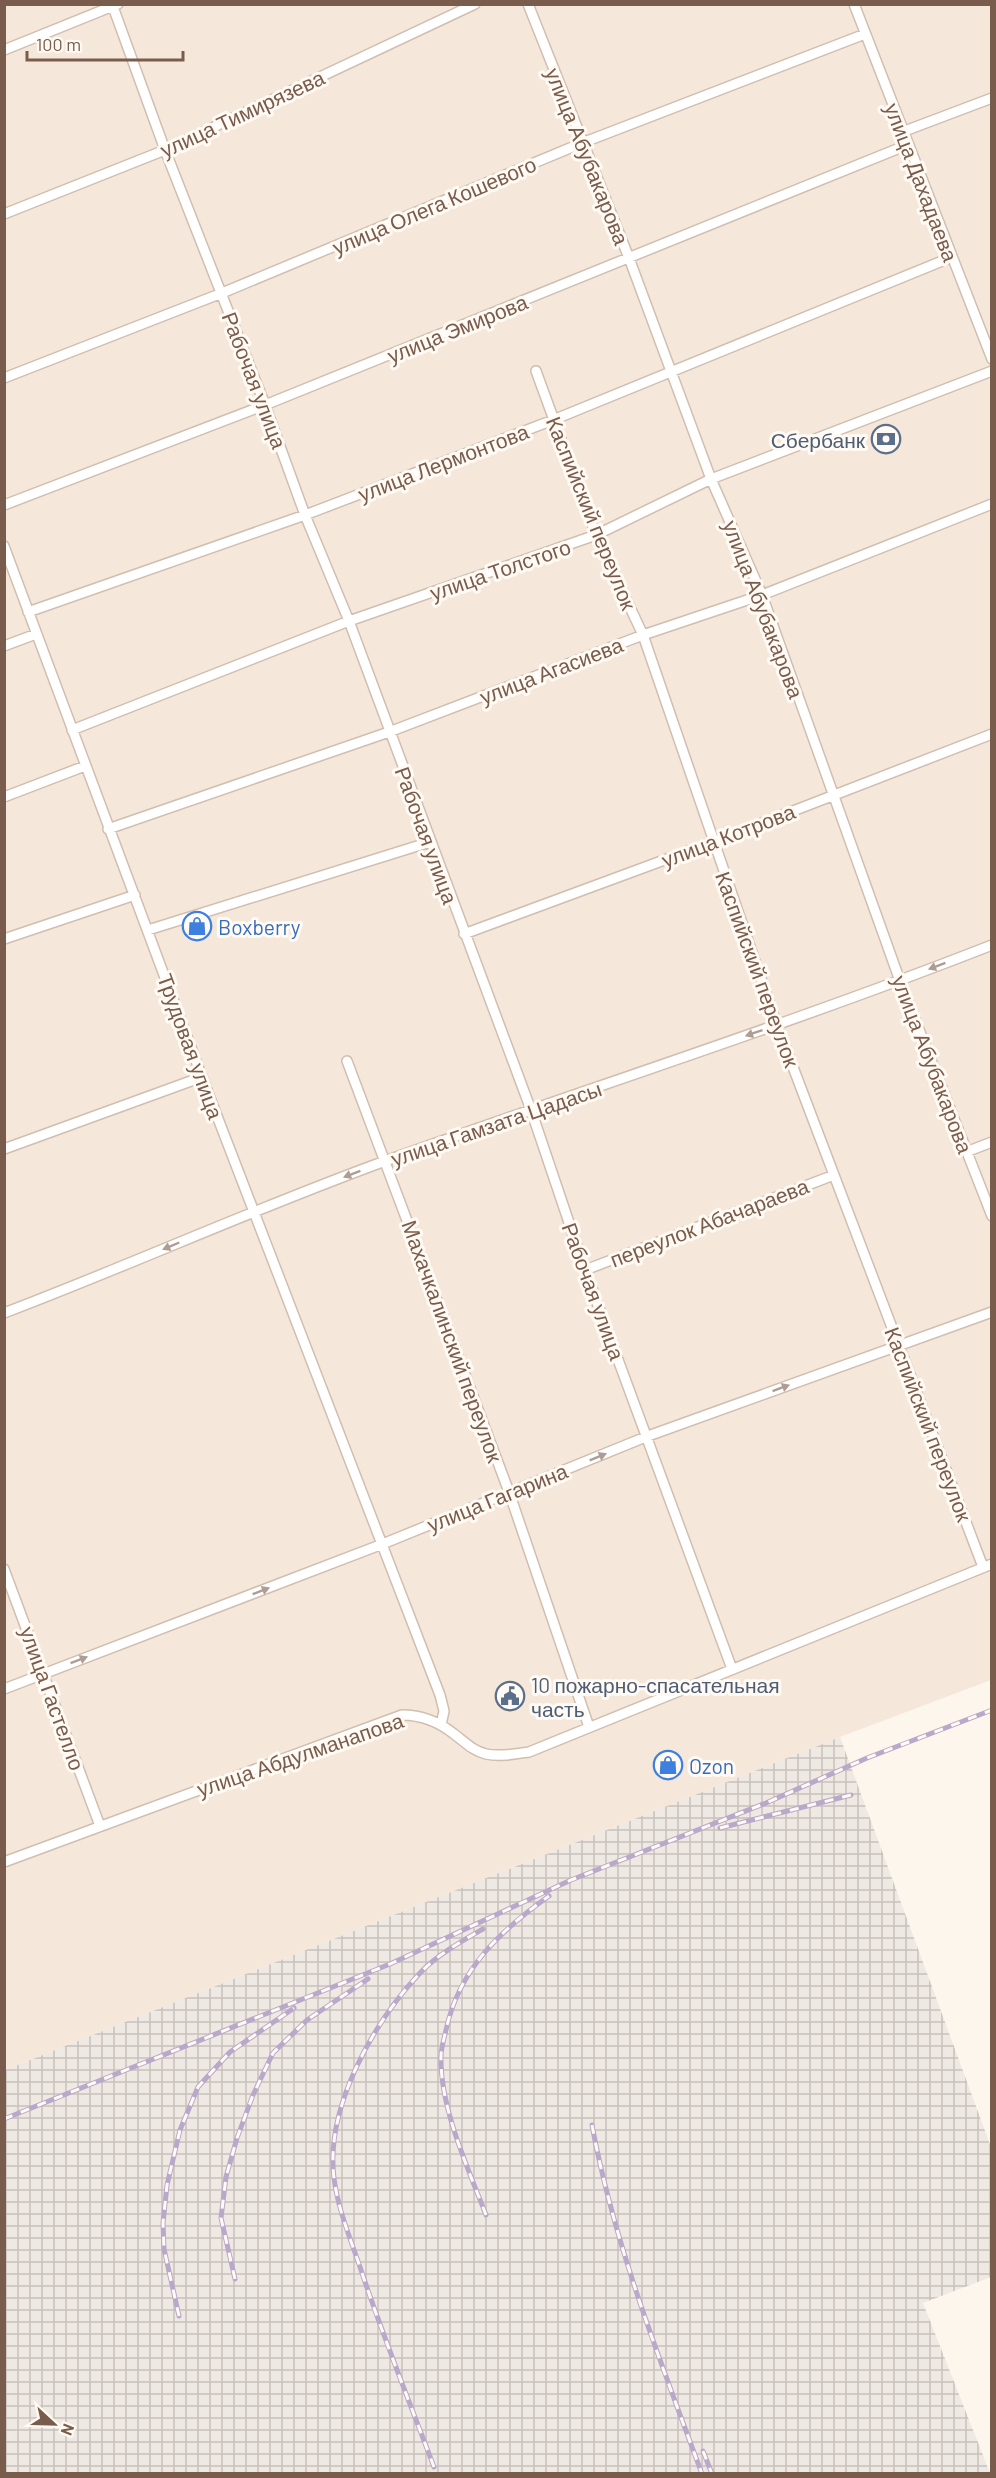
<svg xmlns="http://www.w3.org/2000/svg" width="996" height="2478" font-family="Barlow,sans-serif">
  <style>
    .residential { fill: #f5e8da }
    .industrial { fill: url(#industrial-grid) }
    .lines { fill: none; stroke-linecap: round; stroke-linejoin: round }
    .street-casing { stroke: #d1beb0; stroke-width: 12 }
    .street { stroke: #fff; stroke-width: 9 }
    .rail-casing { stroke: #b9a8c9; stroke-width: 5 }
    .rail { stroke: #fffaf3; stroke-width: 3; stroke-dasharray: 9; stroke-linecap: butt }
    .oneway { fill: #af9d94 }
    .labels { text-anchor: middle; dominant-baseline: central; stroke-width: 6; stroke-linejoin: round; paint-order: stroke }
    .street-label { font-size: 21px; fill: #7a5c4d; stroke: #fffaf3 }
    .service-label { font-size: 21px; fill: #4e5e75; stroke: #fffaf3; text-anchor: end }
    .shop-label { font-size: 21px; fill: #366cbe; stroke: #fffaf3; text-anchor: start }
  </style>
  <defs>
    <pattern id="industrial-grid" width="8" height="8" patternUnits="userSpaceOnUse" patternTransform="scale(1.5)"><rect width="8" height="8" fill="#efe9e4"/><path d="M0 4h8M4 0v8" fill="none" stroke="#c7c0bb"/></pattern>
  </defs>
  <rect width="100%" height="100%" fill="#fdf6ec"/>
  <path class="residential" d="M5 5H991V1680L840 1737 5 2070Z"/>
  <path class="industrial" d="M840 1737 991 2147V2277L923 2303 990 2473H5V2070Z"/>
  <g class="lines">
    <g class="street-casing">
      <path id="street" d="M112 4 165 150 265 405 305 515 349 621 531 1110 585 1270 732 1669
        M528 4 629 258 711 479 762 595 900 981 992 1216
        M854 4 992 359
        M4 50 118 4
        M902 132 992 98
        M4 214 165 150 475 4
        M536 371 596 535 643 635 777 1025 983 1567
        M4 378 222 293 582 143 865 34
        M4 505 265 405 907 145
        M4 546 202 1077 440 1695 444 1711 441 1725
        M28 612 305 515 553 420 952 257
        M4 646 36 634
        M72 730 349 621 596 535 711 479 992 371
        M4 797 85 766
        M108 829 389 732 643 635 762 595 992 504
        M148 930 430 842
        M464 934 713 842 992 734
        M4 939 135 895
        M347 1061 509 1492 589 1727
        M4 1149 202 1077
        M966 1152 992 1142
        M585 1270 834 1175
        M4 1313C133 1264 258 1207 388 1160 589 1088 793 1023 992 945
        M4 1569 100 1826
        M4 1689 380 1545 648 1436 992 1312
        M4 1862 402 1715C421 1715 439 1722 454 1734 465 1742 473 1751 486 1754 499 1757 516 1754 529 1752L992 1564"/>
    </g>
    <use href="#street" class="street"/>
    <g class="rail-casing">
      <path id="rail" d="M720 1828 851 1795
        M4 2119 390 1964 571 1880 766 1803 867 1758 992 1710
        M592 2125C614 2244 660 2360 702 2474
        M486 2215C468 2168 440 2108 441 2057 441 2048 444 2039 446 2030 459 1969 500 1931 549 1896
        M235 2279 221 2218 226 2177 237 2138 253 2095 273 2053 307 2020 368 1979
        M179 2316 164 2249 163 2223 167 2185 180 2130 198 2087 230 2052 294 2008
        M703 2451 712 2474
        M434 2467C409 2401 383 2336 361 2270 351 2240 338 2210 334 2178 325 2108 373 2023 420 1973 437 1955 462 1941 483 1929"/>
    </g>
    <use href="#rail" class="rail"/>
  </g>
  <defs><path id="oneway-solid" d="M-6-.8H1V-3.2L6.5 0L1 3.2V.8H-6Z" transform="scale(1.5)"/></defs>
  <g class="oneway">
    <use href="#oneway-solid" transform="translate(937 966) rotate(159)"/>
    <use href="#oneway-solid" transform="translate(754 1033) rotate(161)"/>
    <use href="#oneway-solid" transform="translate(352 1174) rotate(159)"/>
    <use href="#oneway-solid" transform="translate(171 1246) rotate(157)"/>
    <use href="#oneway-solid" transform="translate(781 1388) rotate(-20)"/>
    <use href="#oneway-solid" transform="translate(598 1457) rotate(-22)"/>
    <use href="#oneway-solid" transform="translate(261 1591) rotate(-21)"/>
    <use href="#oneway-solid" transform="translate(79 1660) rotate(-21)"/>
  </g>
  <defs>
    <g id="bank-ring" transform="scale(1.5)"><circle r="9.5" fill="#fffaf3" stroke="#5c6f8a" stroke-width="1.5"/><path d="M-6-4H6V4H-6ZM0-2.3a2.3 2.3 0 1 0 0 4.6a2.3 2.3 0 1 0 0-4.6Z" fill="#5c6f8a"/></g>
    <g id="shop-ring" transform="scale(1.5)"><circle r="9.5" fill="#fffaf3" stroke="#3f7fe0" stroke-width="1.5"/><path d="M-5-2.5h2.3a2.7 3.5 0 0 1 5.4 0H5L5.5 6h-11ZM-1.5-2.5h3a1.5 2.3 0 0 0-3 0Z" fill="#3f7fe0"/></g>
    <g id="civic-ring" transform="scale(1.5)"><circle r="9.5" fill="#fffaf3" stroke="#5c6f8a" stroke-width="1.5"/><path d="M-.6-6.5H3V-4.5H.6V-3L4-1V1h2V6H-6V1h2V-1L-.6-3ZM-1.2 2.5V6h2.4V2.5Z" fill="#5c6f8a"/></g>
  </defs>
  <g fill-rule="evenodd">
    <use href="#bank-ring" x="886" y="439"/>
    <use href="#shop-ring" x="197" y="926"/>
    <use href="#civic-ring" x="510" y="1696"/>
    <use href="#shop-ring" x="668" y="1765"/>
  </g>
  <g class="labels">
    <g class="street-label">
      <text transform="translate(242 113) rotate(-25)">улица Тимирязева</text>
      <text transform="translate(588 156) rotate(68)">улица Абубакарова</text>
      <text transform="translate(922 182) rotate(69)">улица Дахадаева</text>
      <text transform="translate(434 205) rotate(-23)">улица Олега Кошевого</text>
      <text transform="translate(457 328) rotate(-22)">улица Эмирова</text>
      <text transform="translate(255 380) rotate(69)">Рабочая улица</text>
      <text transform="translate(443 462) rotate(-21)">улица Лермонтова</text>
      <text transform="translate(592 513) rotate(68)">Каспийский переулок</text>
      <text transform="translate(500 569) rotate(-19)">улица Толстого</text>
      <text transform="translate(764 609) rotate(69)">улица Абубакарова</text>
      <text transform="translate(551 670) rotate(-21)">улица Агасиева</text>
      <text transform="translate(427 835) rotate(70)">Рабочая улица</text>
      <text transform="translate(728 835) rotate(-21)">улица Котрова</text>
      <text transform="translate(758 969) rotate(70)">Каспийский переулок</text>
      <text transform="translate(191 1046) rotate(70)">Трудовая улица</text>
      <text transform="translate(933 1064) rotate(69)">улица Абубакарова</text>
      <text transform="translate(496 1123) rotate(-19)">улица Гамзата Цадасы</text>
      <text transform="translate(709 1222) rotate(-21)">переулок Абачараева</text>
      <text transform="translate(594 1291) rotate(70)">Рабочая улица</text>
      <text transform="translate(453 1341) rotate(70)">Махачкалинский переулок</text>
      <text transform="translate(929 1424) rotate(69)">Каспийский переулок</text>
      <text transform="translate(497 1497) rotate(-22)">улица Гагарина</text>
      <text transform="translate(53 1698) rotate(70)">улица Гастелло</text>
      <text transform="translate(300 1754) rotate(-19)">улица Абдулманапова</text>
    </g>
    <g class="service-label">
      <text x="865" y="439">Сбербанк</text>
      <text x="531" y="1684" text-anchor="start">10 пожарно-спасательная<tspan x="531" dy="24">часть</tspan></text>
    </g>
    <g class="shop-label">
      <text x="218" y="926">Boxberry</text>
      <text x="689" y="1765">Ozon</text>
    </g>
  </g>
  <rect width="996" height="2478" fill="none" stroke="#7a5c4d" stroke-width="12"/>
  <g transform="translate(54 2424) rotate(112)" stroke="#fffaf3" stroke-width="4.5" paint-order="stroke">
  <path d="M0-4.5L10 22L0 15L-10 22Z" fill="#7a5c4d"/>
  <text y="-9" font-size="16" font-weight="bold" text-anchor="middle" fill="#7a5c4d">N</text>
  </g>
  <path d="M27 51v9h156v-9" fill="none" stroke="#7a5c4d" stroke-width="3"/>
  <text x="36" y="51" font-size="18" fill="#7a5c4d" stroke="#fffaf3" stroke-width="4.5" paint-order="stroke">100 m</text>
</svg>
